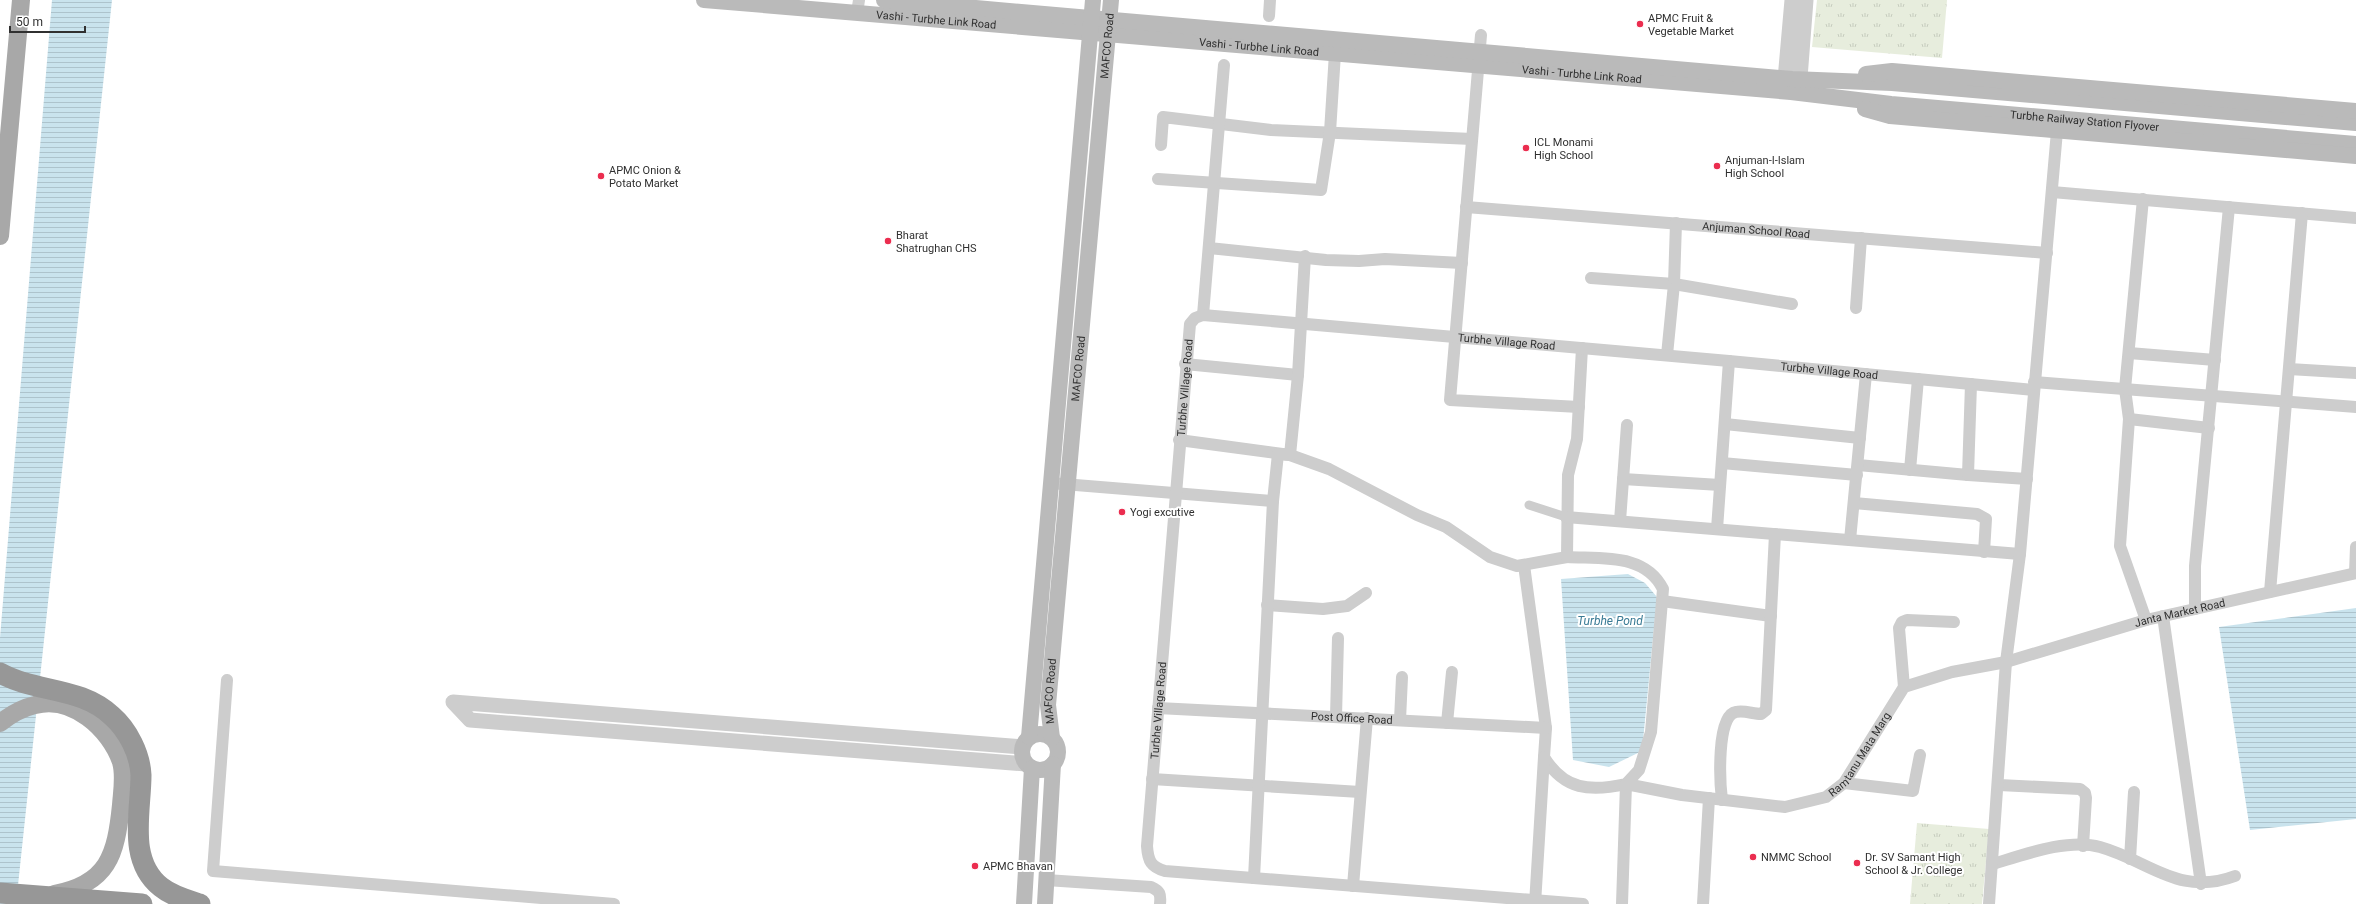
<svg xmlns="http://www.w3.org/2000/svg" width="2356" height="904" font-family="Roboto,sans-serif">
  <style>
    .park { fill: url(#park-tufts) }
    .water { fill: url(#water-rules) }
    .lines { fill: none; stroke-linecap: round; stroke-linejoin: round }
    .pedestrian { stroke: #cdcdcd; stroke-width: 9 }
    .minor { stroke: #cdcdcd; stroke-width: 12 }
    .tertiary { stroke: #cdcdcd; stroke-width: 15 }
    .secondary { stroke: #bababa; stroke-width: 16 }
    .primary { stroke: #a8a8a8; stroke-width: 18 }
    .motorway { stroke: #979797; stroke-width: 21 }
    .poi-dot { fill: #eb2d4f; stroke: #fff; stroke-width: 1.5 }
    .labels { text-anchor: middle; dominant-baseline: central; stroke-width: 4; stroke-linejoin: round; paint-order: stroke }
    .poi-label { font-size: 11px; fill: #303030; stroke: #fff; text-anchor: start }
    .street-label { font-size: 11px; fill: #303030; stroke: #fff }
    .water-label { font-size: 12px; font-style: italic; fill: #3a7b95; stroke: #fff }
  </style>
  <defs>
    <pattern id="park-tufts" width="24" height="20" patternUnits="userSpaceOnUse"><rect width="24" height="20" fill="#e7eddd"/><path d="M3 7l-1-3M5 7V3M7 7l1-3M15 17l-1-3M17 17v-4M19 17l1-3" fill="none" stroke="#c6ccbe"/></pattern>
    <pattern id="water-rules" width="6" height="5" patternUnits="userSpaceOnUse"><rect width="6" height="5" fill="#c9e3ed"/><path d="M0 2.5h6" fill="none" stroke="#adc3cc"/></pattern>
  </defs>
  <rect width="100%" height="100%" fill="#fff"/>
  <path class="park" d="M1817 0H1947L1942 58 1812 47Z
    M1917 823 1989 829 1982 904H1910Z"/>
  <path class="water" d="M52 0H112L16 904H0V638Z
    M1628 574 1645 583 1657 597 1642 751 1609 767 1573 760 1561 579Z
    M2356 608V819L2250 830 2219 627Z"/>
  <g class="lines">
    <path class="pedestrian" d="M1529 505 1566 517"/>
    <g class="minor">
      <path d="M857 13 859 0"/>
      <path d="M1269 16 1270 0"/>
      <path d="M1481 35 1450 400 1579 407"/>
      <path d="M1161 145 1163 117 1271 130 1472 139"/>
      <path d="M1158 179 1321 190 1330 132 1335 53"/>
      <path d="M2052 192 2356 218"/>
      <path d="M2143 199 2125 389 2129 419 2120 546 2146 620"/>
      <path id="s1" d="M1466 207 2047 253"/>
      <path d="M1209 248 1326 260 1359 261 1385 259 1462 263"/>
      <path d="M1591 278 1674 284 1792 304"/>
      <path d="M1856 308 1861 238"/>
      <path d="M1203 315 1224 65"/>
      <path d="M2129 353 2215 360"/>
      <path d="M1667 355 1674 284 1676 223"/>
      <path d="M1185 364 1298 375"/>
      <path d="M2289 369 2356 373"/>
      <path d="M2034 382 2356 407"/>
      <path d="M2129 419 2209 428"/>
      <path d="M1725 424 1860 438"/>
      <path d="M1179 440 1290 455 1329 469 1417 515 1446 527 1490 557 1517 566 1567 557 1568 475 1577 439 1582 348"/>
      <path d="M1722 463 1857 475"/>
      <path d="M1858 465 1968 475 1971 384"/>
      <path d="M1910 470 1918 379"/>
      <path d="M1968 475 2027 479"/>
      <path d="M1623 479 1720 485"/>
      <path d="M1051 483 1273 501"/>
      <path d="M1854 503 1977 514 1986 519 1984 552"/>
      <path d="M1566 517 2020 554"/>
      <path d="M1620 521 1627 425"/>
      <path d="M1717 529 1729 361"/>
      <path d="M1850 540 1866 374"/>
      <path d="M1524 565 1546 728 1544 757C1564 790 1590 792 1626 784L1639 770 1651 732 1663 589C1645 553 1602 559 1567 557"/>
      <path d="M2355 573 2356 547"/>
      <path d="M2270 592 2302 213"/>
      <path d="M1662 601 1771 616"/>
      <path d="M1267 605 1323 609 1347 606 1366 593"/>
      <path d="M2195 609V566L2229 207"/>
      <path d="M2163 616 2201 884"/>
      <path d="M227 680 213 871 614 904"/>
      <path d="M1904 687 1899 628 1902 622 1907 620 1954 622"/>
      <path id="s2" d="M1158 708 1546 728"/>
      <path d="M1336 717 1338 638"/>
      <path d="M1400 720 1402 677"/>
      <path d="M1447 723 1452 672"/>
      <path d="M1152 779 1360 792"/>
      <path d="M1844 783 1913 791 1920 755"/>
      <path d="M1999 785 2080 789 2085 793 2086 798 2083 846"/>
      <path d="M1722 800C1720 784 1716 715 1736 712 1744 710 1753 714 1761 714L1766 710 1775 534"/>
      <path d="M2130 859 2134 792"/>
      <path d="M1993 864C2023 855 2068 838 2100 847 2150 861 2179 897 2235 876"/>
      <path d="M1254 878 1273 501 1278 454 1290 455 1298 375 1305 256"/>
      <path d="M1046 880 1151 887C1160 891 1161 894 1160 904"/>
      <path d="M1353 886 1367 718"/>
      <path d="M1535 904 1544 757"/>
      <path id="s3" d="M1583 904 1165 871C1151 867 1148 861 1147 846L1190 324 1195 318 1203 315 1729 361 2034 390"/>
      <path id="s4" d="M1622 904 1626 784 1682 795 1785 807 1826 797 1844 783 1904 687 1952 672 2006 662 2146 620 2356 573"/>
      <path d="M1703 904 1709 798"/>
      <path d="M1989 904 2006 662 2020 554 2057 131"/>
    </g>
    <path class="tertiary" d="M1784 91 1792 0
      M1799 91 1806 0
      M453 702 470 720 1026 764
      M453 702 1023 747"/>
    <g class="secondary">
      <path id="s5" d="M704 0 1791 92 1891 104 2356 144"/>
      <path d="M884 0 1792 79 1892 83 2356 123"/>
      <path d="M1866 74 1892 71 2356 111"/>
      <path d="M1865 109 1890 116 2356 156"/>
      <circle cx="1040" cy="752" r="18"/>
      <path d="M1029 737 1093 0"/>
      <path id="s6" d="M1052 738 1048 705 1111 0"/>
      <path d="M1024 904 1032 768"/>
      <path d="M1045 904 1053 764"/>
    </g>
    <path class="primary" d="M0 236 21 0
      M0 723C10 715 22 708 35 705 72 695 110 729 121 762 125 775 122 791 121 805 116 855 108 884 54 894"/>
    <path class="motorway" d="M0 673C36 693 80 686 112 716 128 730 140 754 141 775 141 812 127 860 161 887 172 896 187 900 200 904
      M0 893 142 904"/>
  </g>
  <g class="poi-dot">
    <circle cx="1640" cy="24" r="4"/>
    <circle cx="1526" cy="148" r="4"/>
    <circle cx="1717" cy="166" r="4"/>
    <circle cx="601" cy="176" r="4"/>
    <circle cx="888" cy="241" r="4"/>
    <circle cx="1122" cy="512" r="4"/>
    <circle cx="1753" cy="857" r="4"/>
    <circle cx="1857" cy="863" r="4"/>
    <circle cx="975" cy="866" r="4"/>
  </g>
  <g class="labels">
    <g class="poi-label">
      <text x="1648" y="18">APMC Fruit &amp;<tspan x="1648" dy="13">Vegetable Market</tspan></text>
      <text x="1534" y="142">ICL Monami<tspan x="1534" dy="13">High School</tspan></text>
      <text x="1725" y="160">Anjuman-I-Islam<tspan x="1725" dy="13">High School</tspan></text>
      <text x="609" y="170">APMC Onion &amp;<tspan x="609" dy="13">Potato Market</tspan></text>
      <text x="896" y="235">Bharat<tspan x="896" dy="13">Shatrughan CHS</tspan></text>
      <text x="1130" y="512">Yogi excutive</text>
      <text x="1761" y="857">NMMC School</text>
      <text x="1865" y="857">Dr. SV Samant High<tspan x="1865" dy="13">School &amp; Jr. College</tspan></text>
      <text x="983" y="866">APMC Bhavan</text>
    </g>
    <g class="street-label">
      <text stroke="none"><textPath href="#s5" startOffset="233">Vashi - Turbhe Link Road</textPath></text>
      <text stroke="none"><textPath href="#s6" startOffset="695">MAFCO Road</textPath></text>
      <text stroke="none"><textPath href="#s5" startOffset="557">Vashi - Turbhe Link Road</textPath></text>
      <text stroke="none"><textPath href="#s5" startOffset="881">Vashi - Turbhe Link Road</textPath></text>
      <text stroke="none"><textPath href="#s5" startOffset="1386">Turbhe Railway Station Flyover</textPath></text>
      <text stroke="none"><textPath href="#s1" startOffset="291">Anjuman School Road</textPath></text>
      <text stroke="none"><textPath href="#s3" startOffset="1298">Turbhe Village Road</textPath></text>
      <text stroke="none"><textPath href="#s6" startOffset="371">MAFCO Road</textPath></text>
      <text stroke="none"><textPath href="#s3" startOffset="1622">Turbhe Village Road</textPath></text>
      <text stroke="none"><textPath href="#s3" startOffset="913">Turbhe Village Road</textPath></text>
      <text stroke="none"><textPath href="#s4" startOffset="745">Janta Market Road</textPath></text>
      <text stroke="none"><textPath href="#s6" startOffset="47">MAFCO Road</textPath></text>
      <text stroke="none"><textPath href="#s3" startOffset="589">Turbhe Village Road</textPath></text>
      <text stroke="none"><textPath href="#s2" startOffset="194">Post Office Road</textPath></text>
      <text stroke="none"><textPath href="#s4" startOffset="378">Ramtanu Mata Marg</textPath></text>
    </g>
    <g class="water-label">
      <text x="1610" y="621">Turbhe Pond</text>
    </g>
  </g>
  <path d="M10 26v6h75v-6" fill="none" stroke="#303030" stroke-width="2"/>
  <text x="16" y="26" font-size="12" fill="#303030" stroke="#ffffff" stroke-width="3" paint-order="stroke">50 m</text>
</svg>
